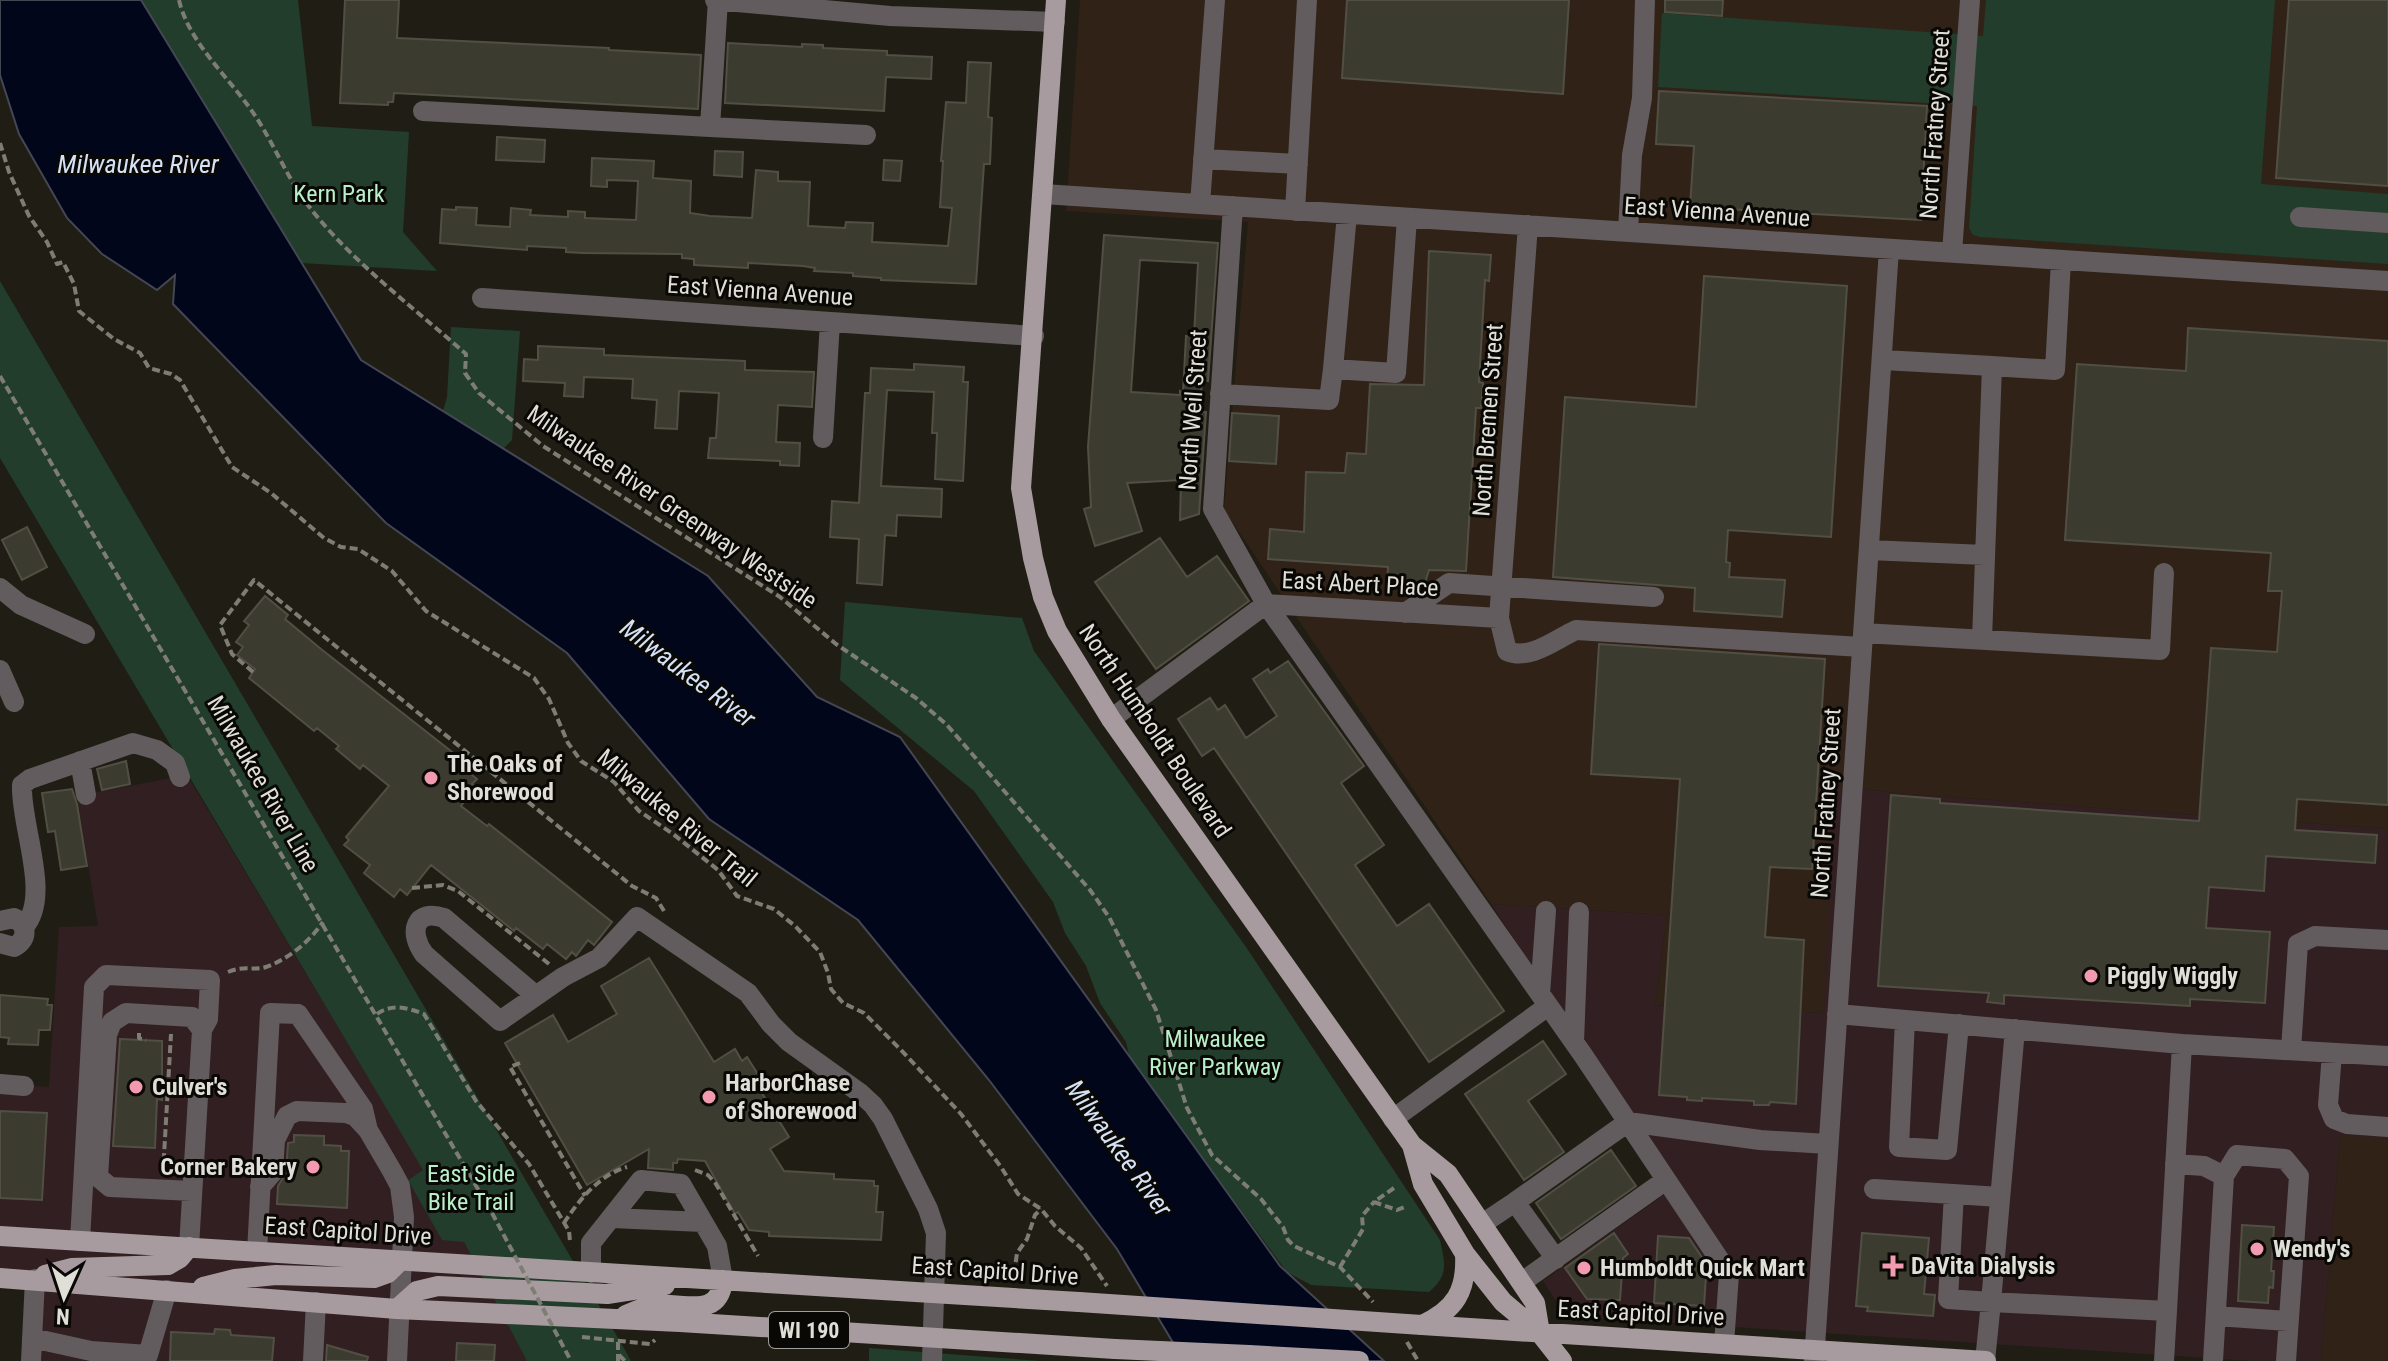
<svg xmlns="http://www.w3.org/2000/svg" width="2388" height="1361" font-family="'Roboto Condensed',sans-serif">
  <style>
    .commercial { fill: #321f21 }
    .industrial { fill: #302216 }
    .green { fill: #223d2b }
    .water { fill: #01061b; stroke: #444753; stroke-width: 2 }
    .building { fill: #3c3b30; stroke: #514f44; stroke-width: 2; fill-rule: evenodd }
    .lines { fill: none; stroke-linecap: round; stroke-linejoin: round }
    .path { stroke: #7e7d74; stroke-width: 4; stroke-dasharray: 8 4; stroke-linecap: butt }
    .minor { stroke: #625c5e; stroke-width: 20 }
    .major { stroke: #a89b9f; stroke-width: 20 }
    .path-bridge { stroke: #7e7d74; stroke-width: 4; stroke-dasharray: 8 4; stroke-linecap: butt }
    .major-bridge { stroke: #a89b9f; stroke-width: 20 }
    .poi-dot { fill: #f29aaf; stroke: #090805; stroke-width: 3 }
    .labels { text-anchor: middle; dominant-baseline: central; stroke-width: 6; stroke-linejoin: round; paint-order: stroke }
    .shield { fill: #090805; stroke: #9f9e98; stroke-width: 2 }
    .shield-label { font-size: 22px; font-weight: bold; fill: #dfded7 }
    .street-label { font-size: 24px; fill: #dfded7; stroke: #090805 }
    .park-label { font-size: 24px; fill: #b8f0c9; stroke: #090805 }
    .poi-label { font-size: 24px; font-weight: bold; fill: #dfded7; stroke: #090805; text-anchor: start }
    .water-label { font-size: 26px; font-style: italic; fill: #d5e1f6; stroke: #090805 }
  </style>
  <rect width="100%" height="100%" fill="#201e14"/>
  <path class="commercial" d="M187 775 424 1170 408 1180 464 1242 527 1361H31L35 1280 0 1278V1084L49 1087 59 927 98 926 77 796Z
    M1833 785 1896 793 2388 829V1139L2340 1136 2321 1361H2252L1566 1316 1543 1281 1676 1186 1491 904 1667 915 1655 1005 1823 1013Z"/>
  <path class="industrial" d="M1080 0H2388V829L1896 793 1834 785 1824 1013 1655 1005 1667 915 1491 904 1224 510 1248 222 1066 211Z
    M2340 1135 2388 1139V1361H2321Z"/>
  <path class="green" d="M141 0H298L312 126 409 132 403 232 437 271 302 263Z
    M1986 0H2275L2261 184 2388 194V264L1980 237 1973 235 1969 228 1977 106 1658 87 1662 13 1983 36Z
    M0 281 625 1350 631 1361H527L464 1242 442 1240 408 1180 423 1170 0 458Z
    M451 327 520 331 512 440 503 449 443 411 447 397Z
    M845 602 1022 618 1034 651 1246 947 1440 1240C1445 1264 1449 1275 1429 1292L1311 1285 1287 1272 1213 1172 1136 1085 1126 1042 1100 1003 1086 966 1065 933 1053 902 974 791 840 680Z
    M869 1348 1040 1361H869Z"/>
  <path class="water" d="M0 0H141L361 360 708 576 817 697 900 737 1280 1266 1384 1361H1184L1117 1249 989 1080 858 920 709 819 567 653 386 523 173 304 175 275 157 290 102 254 67 218 19 134 0 75Z"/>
  <path class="building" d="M345 0H399L397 38 609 48V50L701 55 698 109 394 93 393 102H388V105L340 103Z
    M1347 0H1569L1563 94 1342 78Z
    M1665 0H1723L1722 16 1665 12Z
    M2289 0H2388V186L2276 178Z
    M728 43 802 47V44L823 45V48L887 51V55L932 57 931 79 886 77 884 111 725 103Z
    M968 62 991 63 988 117 992 118 990 164H984L976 284 881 280V278L853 276V273L814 271 815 268 803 266 748 263V268L694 265V259L682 258V254L583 253 566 252V248L527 246V250L440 243 442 209 456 210V207L477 208 476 225 510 227 511 208 531 210 530 215 568 217V211L585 212V218L636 220 638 181 607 180V187L591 186 592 158 654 161 653 178 691 181 690 213 710 216 752 218 756 170 778 172V181L810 182 808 226 845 228 846 222 873 223 872 242 948 246 952 208 940 207 943 161H941L946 102 966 103Z
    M1659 91 1927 106 1921 220 1690 207 1694 146 1656 144Z
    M497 137 545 140 544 162 496 160Z
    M715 151 743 152 742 177 714 175Z
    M884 160 902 161 900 181 883 180Z
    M1104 235 1218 243 1208 381 1202 380 1200 412H1206L1199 514 1180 520 1181 480 1127 483 1142 531 1095 546 1084 509 1091 507 1088 447ZM1140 260 1198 263 1194 336H1186L1183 392 1180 391V395L1131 392Z
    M1429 251 1491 255 1489 281 1485 280 1479 382 1483 383 1481 408H1476L1466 571 1429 570 1425 583 1387 581 1388 567 1268 559 1270 529 1304 532 1306 472 1345 473 1347 453 1366 454 1370 384 1424 385Z
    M1704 276 1847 286 1831 537 1728 530 1726 562 1730 563 1729 577 1785 580 1782 617 1694 611 1695 588 1553 577 1565 397 1696 407Z
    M2188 328 2388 341V805L2297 799 2295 830 2377 835 2375 863 2266 856 2264 891 2209 887 2206 928 2270 932 2265 1003 2190 999V1006L2004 995V1004L1987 1002 1989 993 1878 986 1891 795 1940 799V803L2199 821 2211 648 2277 652 2282 591H2268L2271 553 2065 540 2077 364 2186 371Z
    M538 346 604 349V355L745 361V370L814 372 812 407 778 405 776 442 800 443 799 466 780 465V461L708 458 710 438H716L719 393 679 391 677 429 655 428 657 400 632 398 633 379 584 377 583 397 564 396 565 383 523 381 524 359 538 360Z
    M914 364 964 367 963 382H968L963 481 935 479 937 433H932L934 392 887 390 881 486 942 489 941 517 897 515 896 536 885 535 882 585 857 583 859 539 830 537 832 501 859 503 865 393H870L871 368 914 370Z
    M1232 413 1279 416 1276 464 1229 461Z
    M27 527 47 567 22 580 2 540Z
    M1160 538 1187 577 1217 556 1249 601 1156 669 1095 582Z
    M265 596 288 615 285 619 321 649 470 766 467 771 477 779 472 784 476 787 461 806 487 826 489 824 612 922 594 945 588 940 576 956 572 952 566 959 547 944 543 949 516 928 514 931 431 865 407 895 400 889 394 897 364 873 370 865 344 845 349 840 346 837 389 786 363 765 360 769 336 749 339 746 317 728 314 731 249 678 255 669 237 655 243 647 236 642 249 625 244 621Z
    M1599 644 1825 659 1812 869 1770 867 1765 937 1804 940 1796 1104 1770 1102 1769 1105H1754V1101L1702 1098V1101L1687 1100V1097L1659 1095 1680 779 1591 774Z
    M1288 661 1364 766 1341 783 1384 845 1355 865 1397 926 1429 904 1504 1011 1429 1062 1214 748 1202 756 1178 719 1210 698 1218 710 1225 705 1246 738 1277 716 1253 679 1268 669 1270 673Z
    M126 761 130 784 102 790 97 769Z
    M72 789 77 804 87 866 61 870 55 831 48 832 42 793Z
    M649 958 714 1062 735 1049 742 1061 747 1057 766 1087 760 1090 789 1137 770 1149 784 1171 834 1174V1179L874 1181V1186H878L876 1212H883L881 1240 769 1236V1232L749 1230 738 1212 735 1214 705 1161 678 1159 677 1163H673V1170L648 1168 649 1149 587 1185 505 1043 553 1015 568 1042 617 1014 601 986Z
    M0 995 48 999 47 1005H52L50 1030H39L38 1045 8 1044 9 1038 0 1037Z
    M120 1039 162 1041V1100L157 1099 155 1148 113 1146Z
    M1543 1041 1566 1074 1528 1101 1564 1152 1524 1180 1465 1094Z
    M0 1111 47 1113 42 1200 0 1198Z
    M294 1135 324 1136V1145L341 1146V1151H349L347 1208 277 1204 278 1186 286 1173 288 1143 294 1142Z
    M1611 1150 1636 1186 1561 1239 1536 1203Z
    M2242 1225 2274 1227 2271 1271H2274L2273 1288 2269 1287 2268 1303 2238 1301Z
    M1614 1233 1628 1254 1623 1258 1620 1300 1587 1299 1565 1268Z
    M1862 1233 1929 1238 1924 1294 1935 1295 1933 1316 1867 1311 1868 1307 1856 1306Z
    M1658 1236 1689 1238 1715 1277 1706 1276 1704 1306 1654 1303Z
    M215 1329 230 1330 231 1335 274 1338 272 1361H170L171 1332 214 1334Z
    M457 1343 495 1345 494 1361H456Z
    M327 1345 368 1357 367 1361H326Z"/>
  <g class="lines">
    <path class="path" d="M179 0C189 44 232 80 256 117 273 143 285 172 302 197 343 255 413 307 466 354L465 373 479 393 543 446 780 597 836 644 916 698 947 725 1090 890 1109 917 1156 1010 1187 1108 1212 1155 1261 1199 1283 1227 1288 1240 1294 1246 1340 1267 1373 1302
      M0 143 9 172 29 216 47 242 57 264 63 262 74 284 79 311 114 339 140 353 149 368 171 374 180 380 232 467 271 493 324 538 341 547 358 549 392 571 426 611 534 678 549 699 568 743 581 761 614 782 639 811 673 834 718 870 737 896 774 909 795 926 820 952 828 973 831 989 843 1003 864 1013 901 1050 961 1114 1001 1167 1018 1194 1041 1209 1055 1226 1081 1248 1107 1286
      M0 376 492 1213
      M253 672 232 654 220 625 254 580 632 886 656 898 664 911
      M412 888 443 885 458 891 549 964
      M228 972C245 965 254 971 266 967 289 959 310 941 323 922
      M377 1014C392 1003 408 1008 424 1014L476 1101 529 1164 569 1231 570 1241
      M139 1033V1038L146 1040
      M520 1063 510 1067 585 1196
      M695 1170 708 1175 716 1184 758 1256
      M163 1173 171 1034
      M1394 1188 1374 1202 1397 1210 1407 1206
      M564 1223C579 1200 599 1175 627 1167
      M1340 1267 1363 1229 1362 1216 1374 1202
      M1014 1274 1017 1253 1027 1239 1035 1215 1041 1209
      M582 1337 650 1344 655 1340
      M618 1342V1361
      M1407 1342 1418 1361
      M619 1355 625 1361"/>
    <path class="minor" d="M715 0 890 16 1055 22
      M423 111 710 127 718 0
      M710 127 866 135
      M1203 159 1298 164
      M1043 194 2388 281
      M1200 204 1215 0
      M1233 206 1213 509 1266 604 1583 1055 1729 1274 1724 1344
      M1295 211 1307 0
      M1347 214 1333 369 1396 373 1407 218
      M2300 217 2388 223
      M1528 225 1499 618 1507 651C1530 661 1556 639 1576 630L1862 647
      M1628 232 1632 155 1642 98 1645 0
      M1952 253 1970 0
      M482 298 1034 336
      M1883 360 1992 366
      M1220 394 1329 400 1333 369
      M823 438 830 322
      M1869 550 1985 555
      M0 588 21 605 85 634
      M1405 613 1449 583 1654 597
      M1863 633 2160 650 2164 573
      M1982 640 1992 366 2055 370 2061 260
      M0 670 14 702
      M1111 719 1266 604 1499 618
      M80 761 86 795
      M0 921 14 918C28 925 28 939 14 947L0 943
      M24 927C52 896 20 825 22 785L30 779 133 743 157 750 175 763 180 777
      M1540 994 1546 911
      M535 995 444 918C415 908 408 932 424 954L500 1021 563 977 599 958 637 917 748 993 771 1024 789 1042 860 1093 873 1105 883 1119 928 1209 936 1233 932 1361
      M1837 1014 2182 1044 2167 1311
      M1905 1020 1899 1147 1947 1150 1959 1024
      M2015 1029 1991 1302 2167 1311 2164 1361
      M1574 1042 1579 912
      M2182 1044 2388 1056
      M2291 1050 2298 944 2315 936 2388 940
      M2332 1053 2328 1105 2334 1119 2347 1124 2388 1127
      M0 1084 24 1086
      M1393 1119 1548 1006
      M2175 1164 2204 1166 2224 1176
      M98 1177 107 1035 112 1022 126 1013 192 1017 202 1030
      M98 1177 110 1187 192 1191
      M260 1187 273 1172 275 1140 287 1116 297 1111 346 1113 355 1116 368 1130 392 1171 400 1186 404 1217 397 1361
      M1874 1189 2000 1197
      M1954 1194 1948 1299 1991 1302 1985 1361
      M612 1218 703 1222
      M1482 1224 1515 1202
      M80 1241 94 987 106 975 210 980 208 1019 202 1030 189 1247
      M257 1252 270 1013 298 1014 363 1109 367 1126
      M1556 1259 1515 1202 1628 1122 1760 1140 1828 1144
      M591 1273V1243L641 1180 681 1184 717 1246 723 1280
      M1522 1282 1666 1180
      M2216 1316 2288 1321
      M32 1338 91 1351 148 1355 167 1290
      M31 1361 35 1279
      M313 1361 316 1302
      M1814 1361 1889 249
      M2213 1361 2224 1176 2237 1155 2285 1159 2299 1176 2286 1361"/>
    <path class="major" d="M1056 0 1021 488 1033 558 1043 597 1057 631 1111 719 1412 1145 1448 1174 1535 1303 1540 1333
      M1412 1145 1423 1184 1465 1254 1503 1302 1540 1333 1562 1361
      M0 1236 1079 1302
      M45 1275 72 1268 168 1265 180 1258 189 1247
      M0 1278 397 1309 680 1322 1115 1349
      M203 1287 235 1279 276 1275 374 1278 388 1273 400 1261
      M397 1309 417 1291 438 1286 607 1294 665 1285
      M626 1315C635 1311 646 1306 656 1305 684 1302 719 1320 723 1280
      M1422 1325 1986 1361
      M1422 1325C1455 1310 1467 1291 1465 1254
      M1249 1355 1359 1361"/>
    <path class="path-bridge" d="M492 1213 571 1361"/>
    <path class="major-bridge" d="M1079 1302 1422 1325
      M1115 1349 1249 1355"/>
  </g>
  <g class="poi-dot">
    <circle cx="431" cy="778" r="8"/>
    <circle cx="2091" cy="976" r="8"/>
    <circle cx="136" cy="1087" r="8"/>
    <circle cx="709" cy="1097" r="8"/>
    <circle cx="313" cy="1167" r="8"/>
    <circle cx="2257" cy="1249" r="8"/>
    <path d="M1889 1254h8v8h8v8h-8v8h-8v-8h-8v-8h8z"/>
    <circle cx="1584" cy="1268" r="8"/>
  </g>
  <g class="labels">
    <rect class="shield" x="769" y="1312" width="80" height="36" rx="6"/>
    <g class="shield-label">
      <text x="809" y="1330">WI 190</text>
    </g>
    <g class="street-label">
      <text transform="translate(1935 124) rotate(-86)">North Fratney Street</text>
      <text transform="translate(1717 212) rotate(4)">East Vienna Avenue</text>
      <text transform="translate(760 291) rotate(4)">East Vienna Avenue</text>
      <text transform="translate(1193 410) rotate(-86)">North Weil Street</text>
      <text transform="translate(1488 420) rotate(-86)">North Bremen Street</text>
      <text transform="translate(672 507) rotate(34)">Milwaukee River Greenway Westside</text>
      <text transform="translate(1360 584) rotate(3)">East Abert Place</text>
      <text transform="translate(1155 731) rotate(56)">North Humboldt Boulevard</text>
      <text transform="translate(263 784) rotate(60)">Milwaukee River Line</text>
      <text transform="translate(1826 803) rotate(-86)">North Fratney Street</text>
      <text transform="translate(677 818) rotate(40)">Milwaukee River Trail</text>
      <text transform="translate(348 1231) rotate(4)">East Capitol Drive</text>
      <text transform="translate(995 1271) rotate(4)">East Capitol Drive</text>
      <text transform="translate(1641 1313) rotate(3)">East Capitol Drive</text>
    </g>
    <g class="park-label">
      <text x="339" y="194">Kern Park</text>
      <text x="1215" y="1039">Milwaukee<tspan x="1215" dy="28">River Parkway</tspan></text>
      <text x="471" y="1174">East Side<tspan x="471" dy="28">Bike Trail</tspan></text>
    </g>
    <g class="poi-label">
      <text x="447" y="764">The Oaks of<tspan x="447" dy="28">Shorewood</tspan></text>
      <text x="2107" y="976">Piggly Wiggly</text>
      <text x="725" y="1083">HarborChase<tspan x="725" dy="28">of Shorewood</tspan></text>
      <text x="152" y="1087">Culver's</text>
      <text x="297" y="1167" text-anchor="end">Corner Bakery</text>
      <text x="2273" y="1249">Wendy's</text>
      <text x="1911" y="1266">DaVita Dialysis</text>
      <text x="1600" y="1268">Humboldt Quick Mart</text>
    </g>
    <g class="water-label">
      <text x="138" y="164">Milwaukee River</text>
      <text transform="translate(688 673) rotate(37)">Milwaukee River</text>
      <text transform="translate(1119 1148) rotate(54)">Milwaukee River</text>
    </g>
  </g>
  <g transform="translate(64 1297) rotate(183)" stroke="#090805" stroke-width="6" paint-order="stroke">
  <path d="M0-6L14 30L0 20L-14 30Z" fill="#dfded7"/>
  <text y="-12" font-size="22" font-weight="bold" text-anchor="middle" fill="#dfded7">N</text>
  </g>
</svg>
